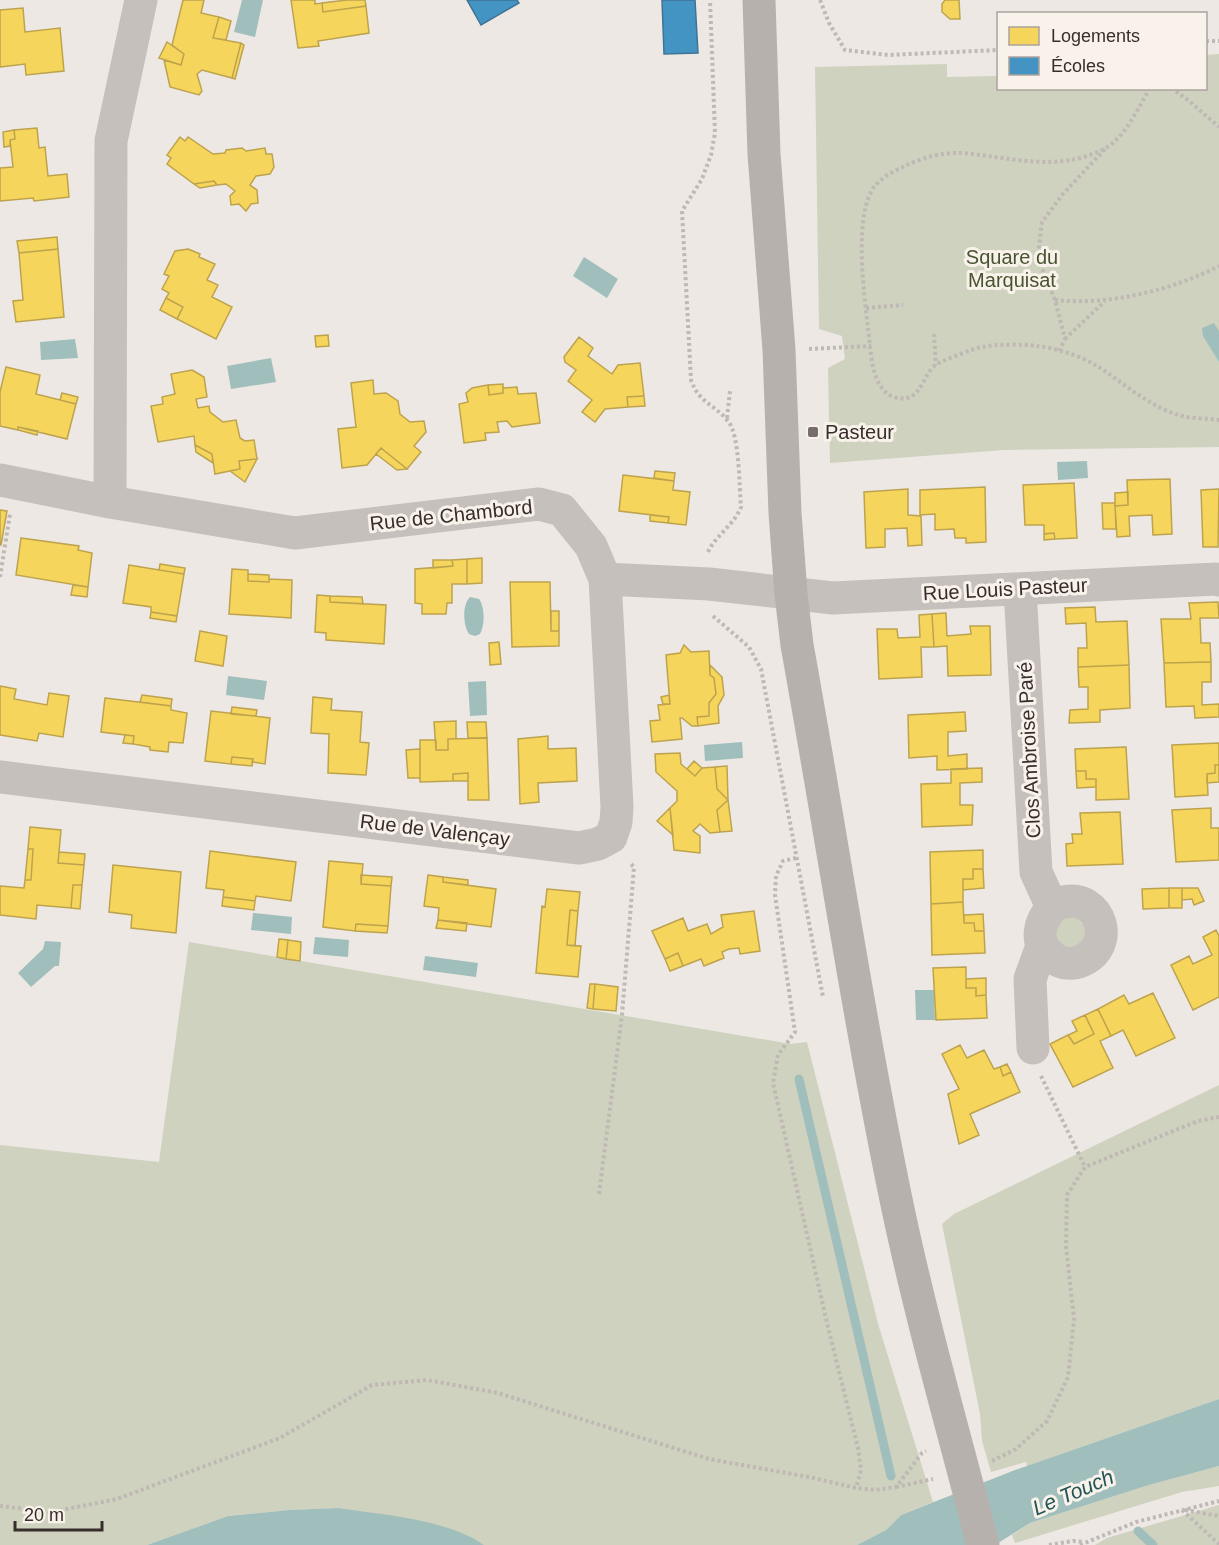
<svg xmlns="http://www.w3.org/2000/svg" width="1219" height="1545" font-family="Helvetica,sans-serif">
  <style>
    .green { fill: #cfd2be }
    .water { fill: #a0bfbc }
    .homes { fill: #f6d55c; stroke: #bda34d; stroke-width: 1.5 }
    .schools { fill: #4393c3; stroke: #3f7495; stroke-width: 1.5 }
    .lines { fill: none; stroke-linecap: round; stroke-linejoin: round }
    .stream { stroke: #a0bfbc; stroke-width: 9 }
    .path { stroke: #bfb8b4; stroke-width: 4; stroke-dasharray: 3 3; stroke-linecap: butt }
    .street { stroke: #c6c0bc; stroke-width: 33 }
    .secondary { stroke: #b7b1ad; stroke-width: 33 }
    .poi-dot { fill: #776e6b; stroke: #f9f2eb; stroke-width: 2 }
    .labels { text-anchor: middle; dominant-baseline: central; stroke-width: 6; stroke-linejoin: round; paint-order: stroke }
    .park-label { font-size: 20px; fill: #48542f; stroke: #f9f2eb }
    .poi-label { font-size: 20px; fill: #372d2a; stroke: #f9f2eb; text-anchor: start }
    .street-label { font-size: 20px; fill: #372d2a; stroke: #f9f2eb }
    .water-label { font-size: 21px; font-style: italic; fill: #225556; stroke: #f9f2eb }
  </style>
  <rect width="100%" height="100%" fill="#ede8e3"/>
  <path class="green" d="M1219 54V447L1004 450 830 463 828 368 845 359 842 336 819 329 815 67 947 64V77L998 76V88H1206V55Z
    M1075 914 1089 933 1075 950 1054 940 1059 918Z
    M189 942 791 1044 807 1042 879 1327 933 1502 901 1515 886 1530 857 1545H484L476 1540 430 1523 339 1508 289 1510 228 1516 147 1545H0V1145L159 1162Z
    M1219 1085V1399L1027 1466 1026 1462 991 1472 982 1441 980 1414 942 1224 954 1214Z
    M1219 1466V1486L1182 1492 1015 1543 1012 1535 1030 1523 1149 1485Z
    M1219 1505V1545H1095L1107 1538Z"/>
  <path class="water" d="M242 0H263L255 37 234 32Z
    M584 257 618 279 607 298 573 276Z
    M1214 323 1219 331V362L1203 336 1202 328Z
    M75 339 78 358 41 360 40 342Z
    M271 358 276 382 231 389 227 366Z
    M1087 461 1088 478 1058 480 1057 462Z
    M470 597 479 599C485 607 485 625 480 634L475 636 469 634C463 625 462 605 470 597Z
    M228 676 267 681 264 700 226 695Z
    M486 681 487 715 470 716 468 682Z
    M742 742 743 758 705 761 704 745Z
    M253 913 292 917 291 934 251 930Z
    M315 937 349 940 348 957 313 954Z
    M45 941 61 942 59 966H55L31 987 18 973 43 949Z
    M425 956 478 963 476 977 423 970Z
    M915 990H934L935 1020H916Z
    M1219 1399V1466L1149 1485 1030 1523 995 1545H857L886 1530 901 1515 1015 1470Z
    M339 1508C383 1515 447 1519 484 1545H147L228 1516 289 1510Z"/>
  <path class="homes" d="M183 0H204L201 13 219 17 213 38 241 43 232 78 202 70 197 74 202 91 199 95 170 87 164 60 181 65 184 54 172 45Z
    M291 0H315V4L322 3 323 12 366 6 369 33 318 41 319 46 298 48Z
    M347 0H365L366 6 323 12 322 3Z
    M945 0H959L960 19H950L942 12V4Z
    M23 8 25 32 60 28 64 71 26 75 25 64 0 67V10Z
    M219 17 231 21 226 40 213 38Z
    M167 42 184 54 181 65 159 58Z
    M241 43 244 45 235 79 232 78Z
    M37 128 39 148 45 147 48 176 67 174 69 197 34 201 33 198 0 201V168L13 167 10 140 15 139 14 130Z
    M14 130 15 139 10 140V146L4 147 3 132Z
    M180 137 185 141 188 137 213 154 225 153 226 150 242 148 246 151 265 148 266 154H272L274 167 270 174 256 176 250 185 257 190 258 203 251 204 246 211 239 204 231 205 230 196 235 191 226 184 217 185 214 181 194 184 167 164 171 158 167 155Z
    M214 181 217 185 200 188 194 184Z
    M57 237 58 249 19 253 17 241Z
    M58 249 64 317 16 322 13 301 23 300 19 253Z
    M188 249 200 254 199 257 215 264 207 280 218 285 212 297 232 307 216 339 177 319 183 307 166 298 169 293 162 289 169 276 164 274 175 251Z
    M166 298 183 307 177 319 160 310Z
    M328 335 329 346 316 347 315 336Z
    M579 337 593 348 588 356 612 374 618 365 640 363 644 396 627 397 628 407 605 409 595 422 582 412 592 400 568 381 576 370 565 362 564 357Z
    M6 367 40 375 36 394 76 404 67 439 18 427V430L0 426V392Z
    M192 370 204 377 207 397 196 399 198 408 209 406 210 412 223 422 236 420 240 438 245 441 254 440 257 459 239 461 240 469 215 474 212 454 195 445 194 436 158 442 151 406 163 404 162 397 175 394 171 374Z
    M373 380 374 394 386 393 398 401 400 414 410 422 424 421 426 432 414 446 421 452 407 469 381 448 367 465 342 468 338 429 356 427 351 383Z
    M503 384V393L489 395 488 385Z
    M488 385 489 395 503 393V388L517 387 518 394 536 393 540 423 512 427 507 421 497 422 499 432 485 433 486 440 464 443 459 404 468 402 466 393 472 388Z
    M62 393 78 397 76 404 60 400Z
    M644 396 645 406 628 407 627 397Z
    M18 427 38 431 37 435 18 430Z
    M195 445 212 454 213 463 196 452Z
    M381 448 407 469 397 470 376 454Z
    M257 459 245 482 230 471 240 469 239 461Z
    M655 471 675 473 674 481 654 478Z
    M623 475 674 481 673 490 690 492 686 525 668 523 669 517 619 511Z
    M1170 479 1172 534 1153 535 1152 515 1129 516 1130 536 1117 537 1115 506 1128 505 1127 480Z
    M1074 483 1077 538 1055 539 1054 533 1044 534V525H1025L1023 485Z
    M985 487 986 542 966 543V538H955L954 529 935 530V514L920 515V490Z
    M908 489V515L921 516 922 545 908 546 907 528 885 529V547L866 548 864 492Z
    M1219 489 1218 547H1203L1201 490Z
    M1128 492V505L1115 506V493Z
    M1102 503H1115L1116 529H1103Z
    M0 510 7 511 1 545H0Z
    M650 515 669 517 668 523 650 521Z
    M1054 533 1055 539 1044 540V534Z
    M21 538 79 546 78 550 92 553 88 587 16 575Z
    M482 558V583L467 584V559Z
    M467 559V584H452V603H447L446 614H422V604L415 603V569L453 566 452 560Z
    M433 560H452L453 566 433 568Z
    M160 564 185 568 184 574 159 570Z
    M129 565 184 574 177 616 151 612V607L123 603Z
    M232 569 248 570V581L269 582V579L292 580 291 618 229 614Z
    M248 574 269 575V582L248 581Z
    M510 582H550L551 631H559V646L512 647Z
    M73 585 88 587 87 597 71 595Z
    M317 595 330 596V602L386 605 384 644 326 640V633L315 632Z
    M330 596 362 597 363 604 330 602Z
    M1218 602 1219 618H1200L1201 643H1210L1211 662 1164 663 1161 619H1191L1189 603Z
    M1095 607 1096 622 1127 621 1129 665 1078 667V648H1087L1086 623 1066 624 1065 608Z
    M551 611H559V631H551Z
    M151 612 177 616 176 622 150 618Z
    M946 613 947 636 971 634 970 626H990L991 675 948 676 947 646 934 647 932 614Z
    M932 614 934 647H921L922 677 879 679 877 629H897L898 638 920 637 919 615Z
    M200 631 227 636 223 666 195 661Z
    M499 642 501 664 490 665 489 643Z
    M684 645 691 652 709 651 710 675 714 678 716 694 709 703V716L697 717 698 726H692L682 718H680L682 739 652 742 650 721 660 720 658 705 670 704 666 655 680 653Z
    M1211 662V682H1202V705L1219 704V717L1195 718 1194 706 1166 707 1164 663Z
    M710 665 722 677 724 695 718 706 719 723 698 726 697 717 709 716V703L716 694 714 678 710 675Z
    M1129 665 1130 708 1100 710V722L1069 723 1070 710 1088 709V687H1079L1078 667Z
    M0 686 16 689 14 699 47 705 49 693 69 696 63 737 39 733 37 741 0 735Z
    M142 695 172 699 171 706 140 702Z
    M669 695 670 704H663L661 697Z
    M313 697 332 699 331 710 362 712 360 742 369 743 366 775 328 773 329 734 311 733Z
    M105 698 171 706V710L187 713 183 743 169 742 168 752 150 750V747L133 744 134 736 101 732Z
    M232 707 257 710 256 716 231 714Z
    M211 711 270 718 265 764 252 762 253 759 232 757 231 764 205 761Z
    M965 712 966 731 948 732V756L967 754V769L937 770V756L909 758 908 715Z
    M456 721V739H448V750H436L434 722Z
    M467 722H486L487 738H468Z
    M125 735 134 736 133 744 123 743Z
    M548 736V749L576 748 577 781 538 783 539 802 520 804 518 739Z
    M487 738 489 800H468V773L453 774V781L420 782V740H436V750H448V739Z
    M1219 743V765H1215V773L1207 774 1208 795 1175 797 1172 745Z
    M1126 747 1129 799 1096 800V779H1086V771H1076L1075 749Z
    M420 749V778H408L406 750Z
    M680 753 681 764 695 776 702 768 715 767 717 789 728 800 717 810 720 832 710 833 700 824 693 831 700 836V853L674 850 670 808 677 801V791L656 772 655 754Z
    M232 757 253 759 252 766 231 764Z
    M694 761 702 768 695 776 687 769Z
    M1215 765H1219V782L1207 783V774L1215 773Z
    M727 766 728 800 717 789 715 767Z
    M982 768V782L960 783V805H973L972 825 922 827 921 784 951 783V769Z
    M1076 771H1086V779H1096V787L1077 788Z
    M468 773V781H453V774Z
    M728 800 732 831 720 832 717 810Z
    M670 808 673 835 657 821Z
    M1211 808V828H1219V860L1176 862 1172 810Z
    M1120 812 1123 864 1067 866 1066 844 1073 843 1072 834H1082L1080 813Z
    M30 827 61 830 58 863 84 865 82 885H73L71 908 37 905 36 919 0 915V886L24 888 25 880H31L33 849H28Z
    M28 849H33L31 880H25Z
    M983 850V869H973V879H963V902L931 904 930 852Z
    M210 851 296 862 291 901 256 896 255 901 223 897 224 890 206 888Z
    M59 852 85 854 84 865 58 863Z
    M329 861 363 864 361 884 391 886 388 926 356 924 355 931 323 927Z
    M113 865 181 872 176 933 131 928 132 915 109 912Z
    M973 869H983L984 888 963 890V879H973Z
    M361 875 392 877 391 886 361 884Z
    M428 875 443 877V882L496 889 491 927 438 920 439 908 424 906Z
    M443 877 468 880V885L443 882Z
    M73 885H82L80 909 71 908Z
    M1169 888V908L1143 909 1142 889Z
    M1169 888H1182V908H1169Z
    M1182 888H1198L1204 901 1194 905 1192 899 1182 900Z
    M547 889 580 892 578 911 570 910 567 945 581 946 578 977 536 973 542 906 545 907Z
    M223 897 255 901 254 910 222 906Z
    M963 902 964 923H974L975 931H984L985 953 932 955 931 904Z
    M570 910 578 911 575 946 567 945Z
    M754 911 760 951 740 954 739 948 729 949 722 952 724 958 704 966 701 959 683 966 678 953 665 959 652 931 683 918 688 931 707 924 711 934 723 927 721 915Z
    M983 914 984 931H975L974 923H964V915Z
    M438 920 467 923 466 931 436 928Z
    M356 924 388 926 387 933 355 931Z
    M1216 930 1219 936V997L1193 1010 1171 965 1189 956 1193 964 1212 955 1203 937Z
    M279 939 288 940 286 959 277 957Z
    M288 940 301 942 300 961 286 959Z
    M678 953 683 966 670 971 665 959Z
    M966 967V988H976V996L986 995 987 1018 936 1020 933 968Z
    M986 978V995L976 996V988H966V979Z
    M590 984H595L593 1009 587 1008Z
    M595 984 618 987 616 1011 593 1009Z
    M1153 993 1175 1038 1136 1056 1123 1030 1111 1036 1098 1009 1124 995 1129 1004Z
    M1098 1009 1111 1036 1100 1041 1113 1068 1073 1087 1050 1044 1068 1035 1074 1044 1094 1034 1085 1015Z
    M1085 1015 1094 1034 1074 1044 1068 1035 1077 1031 1072 1021Z
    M960 1045 967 1058 984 1050 994 1069 1000 1067 1003 1076 1011 1072 1020 1092 970 1114 979 1135 959 1144 948 1094 959 1089 942 1054Z
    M1007 1064 1011 1072 1003 1076 1000 1067Z"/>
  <path class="schools" d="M467 0H517L519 3 481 25Z
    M662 0H695L698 53 664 54Z"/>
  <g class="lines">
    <path class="stream" d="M799 1079 891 1476
      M1138 1531 1153 1545"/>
    <path class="path" d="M820 0 829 23 845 50 888 55 998 50
      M1206 41H1219
      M1150 88C1138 108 1125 138 1104 149 1056 173 1011 157 961 153 943 152 921 158 905 166 894 171 882 177 875 186 853 213 864 294 868 328 871 348 870 389 894 397 922 406 921 374 937 364 944 360 974 348 983 347 995 344 1025 344 1037 346 1056 348 1081 356 1097 366 1124 383 1148 406 1179 415 1191 419 1206 418 1219 420
      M1171 88 1188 100 1219 127
      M1055 300C1107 306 1173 290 1219 266
      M866 308 903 305
      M934 334 936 365
      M1065 339 1105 301
      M809 349 871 346
      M1059 351 1065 339 1055 300 1041 266 1039 247 1042 222 1063 194 1105 149
      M727 418 730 391
      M708 552C716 535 734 525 741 507 739 486 740 436 728 421 714 404 699 403 691 380L682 211 702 179 711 155 715 133 710 0
      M0 577 10 514
      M713 616 749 647 761 669 823 997
      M796 858 783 861 776 876 775 895 795 1032 778 1055 773 1083 827 1323 858 1448 861 1470 856 1488
      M1041 1076 1085 1167
      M599 1194 622 1015 634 867 629 862
      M992 1461 1016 1449 1047 1421 1068 1377 1074 1319 1066 1246 1067 1195 1085 1167 1198 1121 1219 1117
      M896 1487 933 1479
      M0 1506 52 1512 117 1499 280 1438 372 1385 427 1380 498 1393 709 1459 809 1477 856 1488 875 1490 896 1487 922 1453 926 1451
      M1182 1510 1219 1544
      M1185 1510 1219 1516
      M1049 1545 1073 1541 1084 1542
      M1080 1545 1136 1522 1219 1501"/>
    <path class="street" d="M0 480 110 502 295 533 539 504 562 510 591 546 605 579 617 807 616 822 611 837 598 844 579 848 0 777
      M110 502 111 141 141 0
      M605 579 709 584 833 598 1216 579 1219 580
      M1020 589 1036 872 1052 907C1036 927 1034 948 1059 961 1066 964 1075 964 1081 961 1117 946 1101 894 1064 902 1060 902 1055 906 1052 907
      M1033 1048 1030 979 1042 946"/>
    <path class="secondary" d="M759 0 764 154 779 350 785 513 791 594 797 645C831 833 859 1022 898 1209 922 1322 954 1433 983 1545"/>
  </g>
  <rect class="poi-dot" x="807" y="426" width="12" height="12" rx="3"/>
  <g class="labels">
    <g class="park-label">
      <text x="1012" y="257">Square du<tspan x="1012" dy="23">Marquisat</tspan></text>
    </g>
    <g class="poi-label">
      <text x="825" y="432">Pasteur</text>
    </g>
    <g class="street-label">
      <text transform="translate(451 515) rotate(-6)">Rue de Chambord</text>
      <text transform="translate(1005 589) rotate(-3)">Rue Louis Pasteur</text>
      <text transform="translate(1029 750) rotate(-93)">Clos Ambroise Paré</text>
      <text transform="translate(435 830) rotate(7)">Rue de Valençay</text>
    </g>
    <g class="water-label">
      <text transform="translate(1073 1492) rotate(-23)">Le Touch</text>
    </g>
  </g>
  <rect x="997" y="12" width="210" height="78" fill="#f9f2eb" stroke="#aba39e" stroke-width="1.5"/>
  <rect x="1009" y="27" width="30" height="18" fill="#f6d55c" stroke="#aba39e" stroke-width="1.5"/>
  <text x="1051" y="42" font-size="18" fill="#372d2a">Logements</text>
  <rect x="1009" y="57" width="30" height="18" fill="#4393c3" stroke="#aba39e" stroke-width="1.5"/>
  <text x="1051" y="72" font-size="18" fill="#372d2a">Écoles</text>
  <path d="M15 1521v9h87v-9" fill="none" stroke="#372d2a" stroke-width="3"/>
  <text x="24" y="1521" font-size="18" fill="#372d2a" stroke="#f9f2eb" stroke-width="4.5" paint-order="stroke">20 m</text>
</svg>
